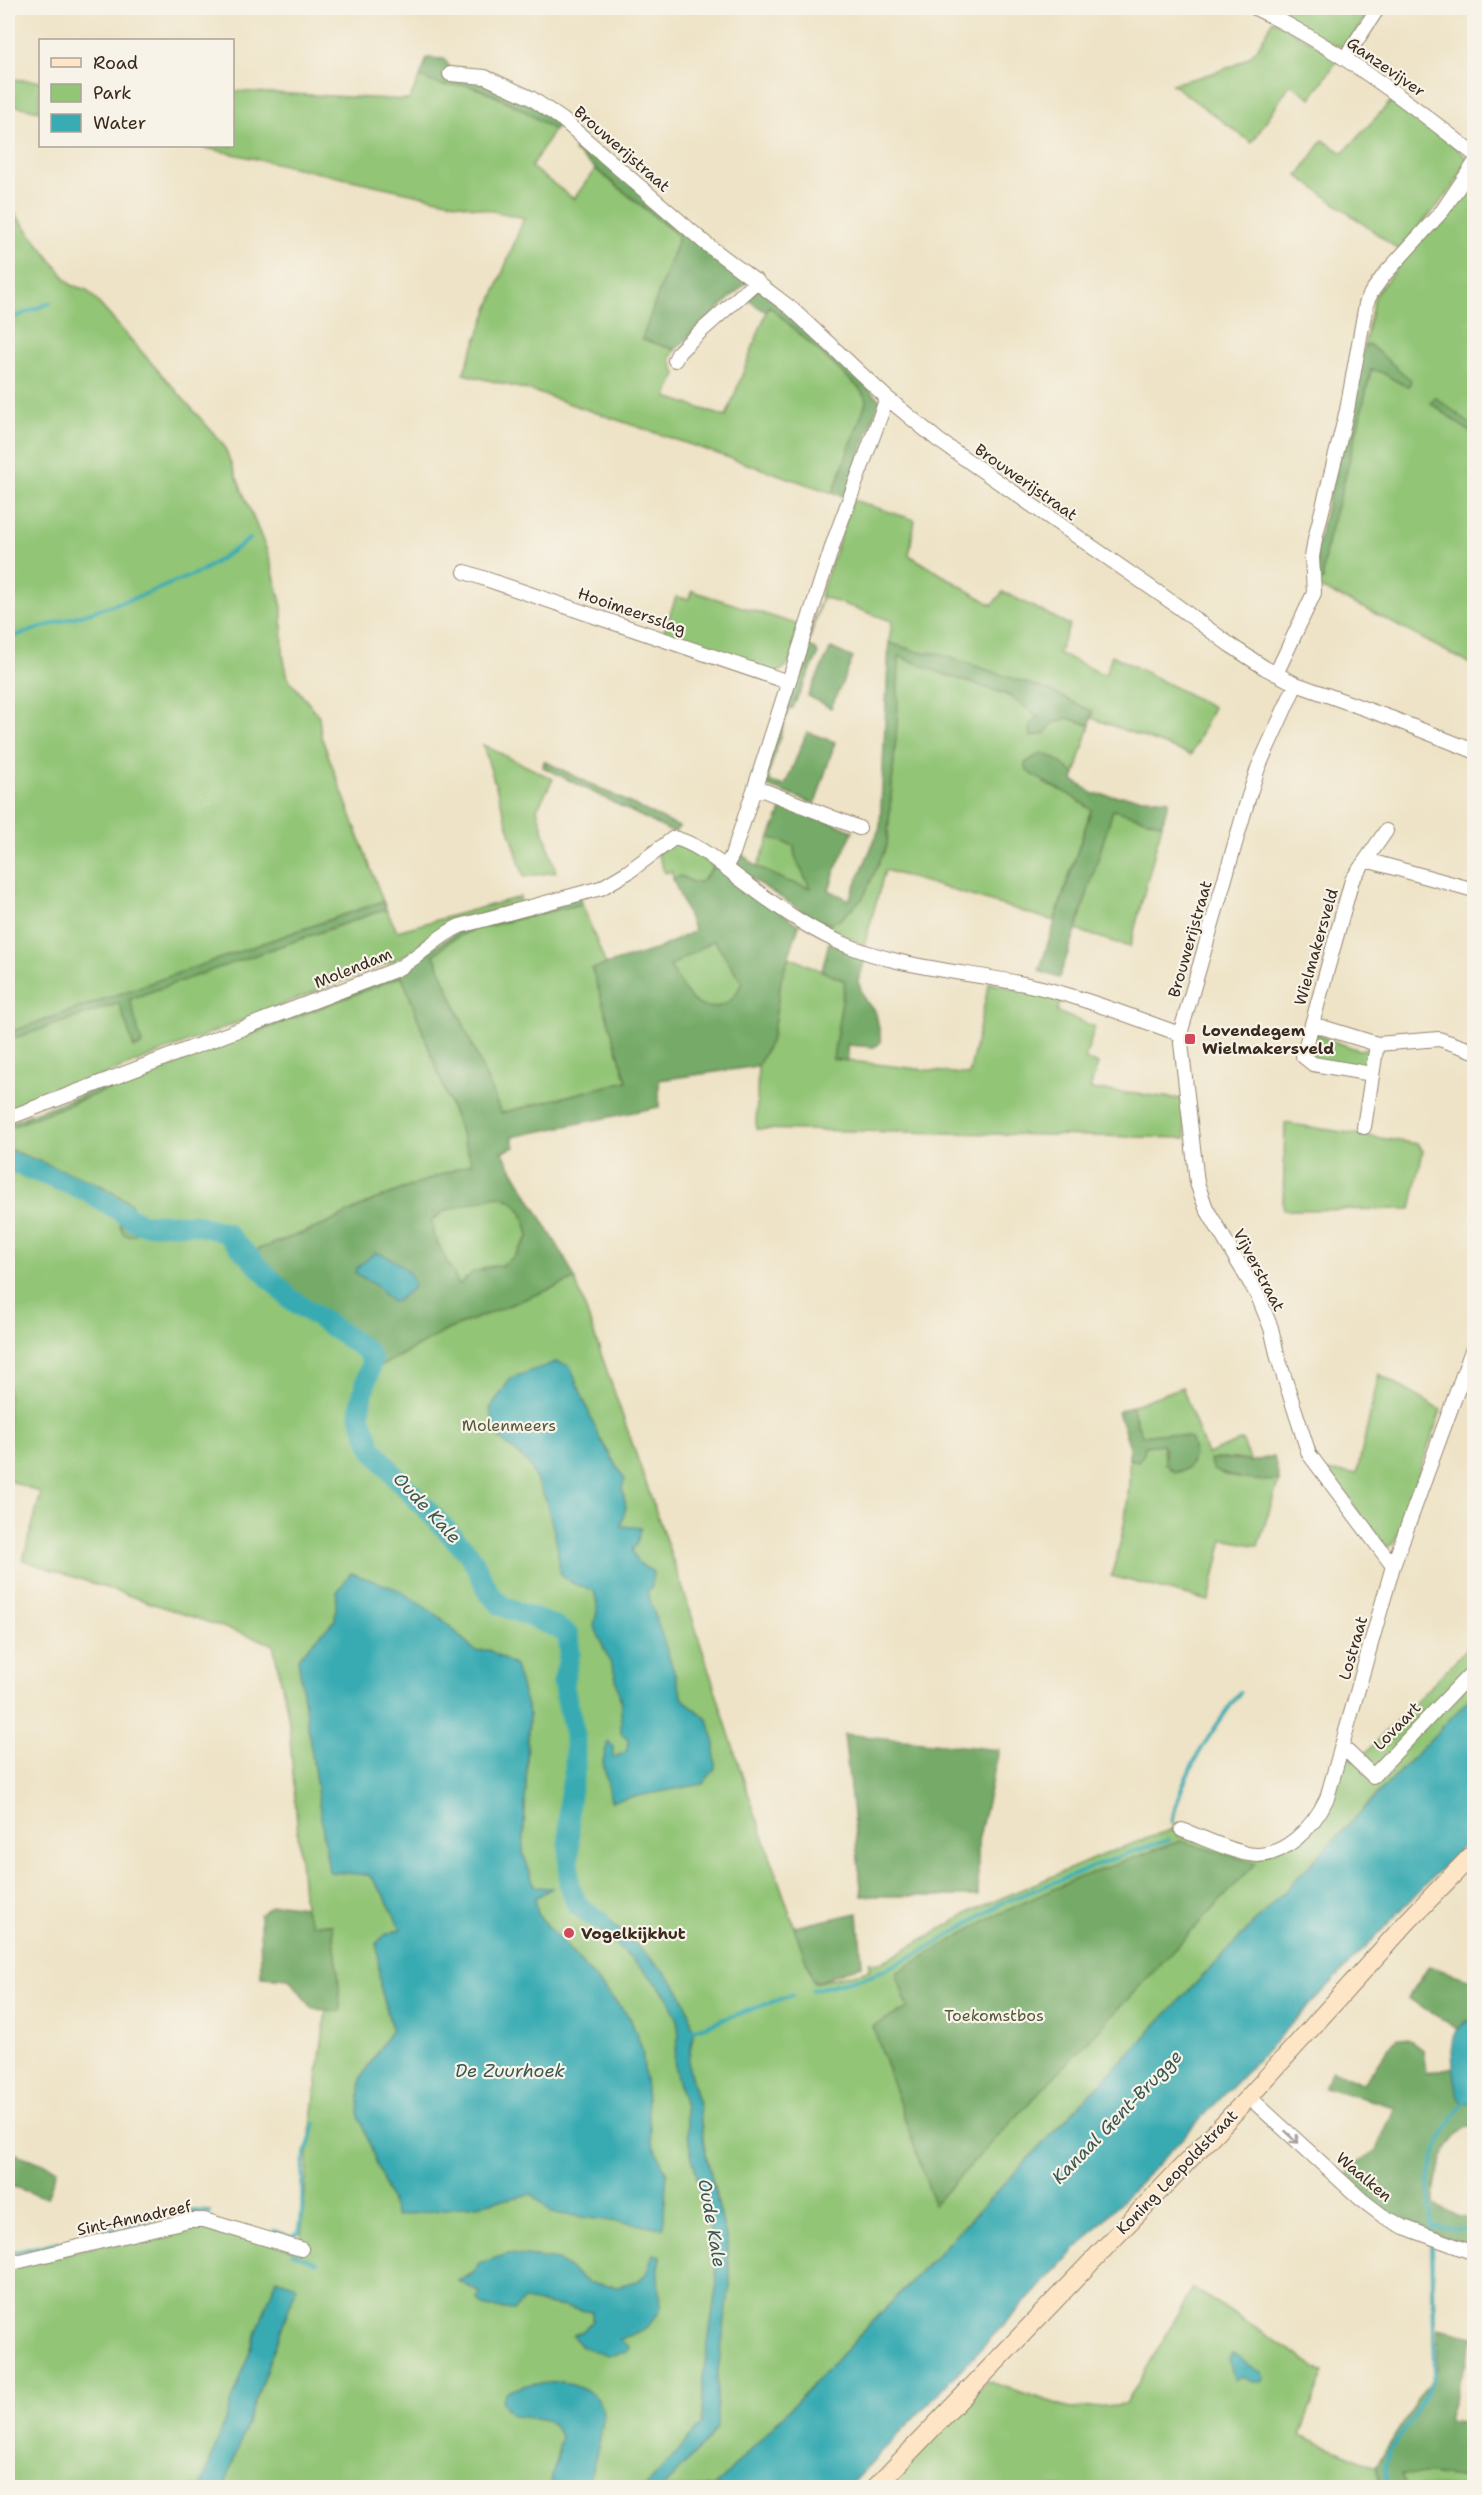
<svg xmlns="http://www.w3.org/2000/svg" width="1482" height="2495" font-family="'Shantell Sans',sans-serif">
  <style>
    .green { fill: #92c576; stroke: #66784a; stroke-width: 1.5; fill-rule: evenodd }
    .forest { fill: #75aa67; stroke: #586a42; stroke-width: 1.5; fill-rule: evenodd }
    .water { fill: #39abb2; stroke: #3a6a68; stroke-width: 1.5 }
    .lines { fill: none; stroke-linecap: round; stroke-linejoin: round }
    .stream { stroke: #39abb2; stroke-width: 4 }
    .river { stroke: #39abb2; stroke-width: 21 }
    .street-casing { stroke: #948672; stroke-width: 16 }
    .secondary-casing { stroke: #948672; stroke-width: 20 }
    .street { stroke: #fff; stroke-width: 14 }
    .secondary { stroke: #fde5c5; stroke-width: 18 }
    .oneway { stroke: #a79f9a }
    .poi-dot { fill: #d1495b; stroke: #f7f3e8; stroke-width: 2 }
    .labels { text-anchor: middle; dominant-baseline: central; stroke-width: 4.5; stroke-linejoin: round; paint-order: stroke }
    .street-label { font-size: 16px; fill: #3b2a1e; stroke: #f7f3e8 }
    .poi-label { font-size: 16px; font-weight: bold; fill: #3b2a1e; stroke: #f7f3e8; text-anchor: start }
    .park-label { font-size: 16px; fill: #555838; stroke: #f7f3e8 }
    .water-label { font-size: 18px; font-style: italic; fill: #3a5752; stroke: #f7f3e8 }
  </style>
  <rect width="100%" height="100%" fill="#f7f3e8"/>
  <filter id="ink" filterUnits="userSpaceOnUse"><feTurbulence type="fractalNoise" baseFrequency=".0167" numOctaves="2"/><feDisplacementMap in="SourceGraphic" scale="12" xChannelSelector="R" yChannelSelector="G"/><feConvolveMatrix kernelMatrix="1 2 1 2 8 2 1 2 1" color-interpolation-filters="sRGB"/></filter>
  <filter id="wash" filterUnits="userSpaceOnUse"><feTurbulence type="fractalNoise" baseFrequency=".008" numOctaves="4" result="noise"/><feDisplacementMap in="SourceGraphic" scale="24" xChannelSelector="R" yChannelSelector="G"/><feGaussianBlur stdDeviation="1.35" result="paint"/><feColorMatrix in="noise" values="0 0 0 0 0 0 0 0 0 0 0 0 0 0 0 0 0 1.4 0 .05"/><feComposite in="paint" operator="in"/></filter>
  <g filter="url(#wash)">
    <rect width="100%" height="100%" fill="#eee3c6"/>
    <path class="green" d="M1267 8H1371L1348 44 1339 47Z
      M1273 20 1339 58 1311 98 1290 84 1252 143 1172 84C1194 78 1239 69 1254 52 1262 43 1267 30 1273 20Z
      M420 77 443 85 460 84 470 86 488 93 522 109 554 130 531 167 574 199 595 169 679 236 642 339 675 350 670 358 676 374 667 397 726 417 769 305 860 389 867 400 833 493 532 391 463 374 524 218 197 146H232L233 91 409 100Z
      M8 79 40 81V111L8 104Z
      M1397 95 1469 160 1452 189 1399 250 1298 176 1323 140 1343 153Z
      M1474 172V427L1435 398 1431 403 1474 435V666L1370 611 1318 587V580H1323C1323 548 1333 519 1342 489 1352 449 1362 410 1371 370H1379L1403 385 1364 346 1375 295Z
      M8 205 71 285 87 290 223 444 269 556 282 607 283 655 288 678 319 716 321 736 383 901 8 1033Z
      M853 500 915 520 909 555 992 605 1003 592 1070 625 1058 653 1105 675 1112 655 1213 707 1191 755 1092 718 1093 713 1047 690 937 653 919 652 889 643 892 621 820 596Z
      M692 591 802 626C797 643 794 668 775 673L662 636 676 597 689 599Z
      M899 656C914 662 930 669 946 675 986 689 1025 691 1046 733L1051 725 1067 718 1090 725 1075 774 1071 772 1044 783 1067 793 1091 810 1054 921 885 870 864 946 817 920 831 924 841 919 862 898 887 845 897 724Z
      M483 745 553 779 537 809 556 872 524 877Z
      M1113 809 1162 824 1130 947 1076 930Z
      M770 837 794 846 795 857 811 889 787 881 757 867Z
      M675 842 714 866 701 882H692L681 876 673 879 672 871 665 873 657 853Z
      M520 897 521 902 442 926 410 952 393 961 8 1113V1040L119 1003 135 1048 142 1045 129 999 386 909 397 931Z
      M582 904 606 965 593 969 627 1081 501 1113 434 955 450 941 473 929Z
      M714 940 742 982C737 994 732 1002 720 1006 692 1016 682 985 669 966Z
      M789 957 845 981 833 1059 969 1075 989 983 1062 998 1057 1012 1095 1027 1085 1059 1098 1064 1090 1089 1182 1099 1186 1138 756 1129 758 1066 772 1037 781 980Z
      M402 976 472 1163 372 1201 324 1225 254 1251 231 1230 218 1222 199 1216 145 1219 135 1211 129 1202 100 1185 8 1149V1128Z
      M1319 1033 1324 1038 1359 1050 1369 1048 1372 1052 1365 1067 1313 1060 1308 1055 1313 1036Z
      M1285 1123 1418 1144 1423 1151 1411 1209 1283 1210Z
      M8 1168 84 1195 120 1216 118 1221C123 1234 129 1240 142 1230L150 1233 180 1226 215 1233 243 1258 271 1288 362 1353C367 1380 351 1403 359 1431 368 1462 396 1485 418 1507 435 1523 451 1540 466 1557L475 1551 394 1468 377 1445 366 1420 365 1407 379 1367 449 1329 575 1279 686 1598 744 1781 814 1983 869 1970V1962L878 1963 888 1959 976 1909 1107 1853 1173 1829 1175 1824 1181 1826 1178 1836 1274 1852 1311 1823 1341 1750 1358 1761 1474 1641V1694L1180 2000 715 2487H663L709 2439 715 2429 717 2378 730 2284 727 2242 704 2146 699 2105 689 2070 688 2060 693 2036 680 1991 665 1972 620 1931 578 1906 591 1922 655 1981 668 1998 677 2018 679 2035 674 2059 676 2073 685 2107 690 2149 714 2244 717 2283 703 2377 702 2425 645 2487H8V2266L205 2222 300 2252 309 2142 326 2011 340 2010 338 1971 332 1925 312 1924 304 1907 288 1714 273 1644 23 1560 41 1493 8 1480ZM441 1618 475 1651 529 1713 523 1853 535 1888H550L535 1898 538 1915 630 2018 642 2049 650 2140 667 2174 533 2194 475 2205 396 2215 361 2078 392 2029 380 1985 385 1935 401 1929 384 1895 369 1875 329 1871 298 1658 335 1620ZM509 2254 557 2260 589 2283 618 2286 638 2281 646 2274 653 2255 661 2257 658 2272V2290L647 2328 619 2340 573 2336 583 2331 592 2321V2312C576 2306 558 2307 541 2303 513 2297 486 2289 458 2281Z
      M497 1196C519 1198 525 1216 529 1236L515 1256 502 1265 485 1267 459 1286 433 1234 432 1220 446 1210Z
      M1379 1374 1441 1410 1396 1540 1391 1546H1385L1328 1472 1357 1473Z
      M1182 1387 1207 1454 1242 1440 1251 1462 1235 1459 1210 1460 1264 1480H1279L1258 1546 1223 1539 1209 1601 1111 1576C1123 1538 1131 1499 1129 1459L1138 1461 1145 1446 1162 1444 1164 1457 1167 1433 1142 1436 1131 1406Z
      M1193 2288 1324 2372 1300 2435 1376 2466 1381 2487 886 2488 987 2381 1073 2409 1126 2404Z
      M1400 2474H1431L1474 2480V2487H1406Z"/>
    <path class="forest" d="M427 58 444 59 451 69 528 101 560 123 554 130C528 113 501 95 470 86 461 83 452 87 442 85 435 84 427 80 420 77Z
      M581 141 748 281 675 350 642 339 679 236 574 151Z
      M758 288 780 305 880 400 845 497 833 493 867 400 860 389 769 306 766 312 748 300Z
      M1370 345 1411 380 1409 386C1394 384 1386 370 1371 370 1362 410 1352 450 1342 489 1333 520 1323 548 1323 580H1318L1316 551 1364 346Z
      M1435 397 1474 427V435L1431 403Z
      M822 597 808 645 817 651 818 655 792 709 789 707 768 776 771 782 785 786 807 732 835 742 815 804 765 785 761 780Z
      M889 643 919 652 937 653 1047 690 1092 711 1090 725 1067 718 1051 724 1046 733 1031 737 1030 724 1038 717 1009 695 946 675 899 656 897 724 887 845 863 898 841 919 831 924 817 920 731 866 737 850 757 867 787 881 810 888 795 857 794 846 770 837 784 803 853 831 836 868 829 890 849 900 880 827Z
      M831 648 853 658 831 708 808 696Z
      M1041 753C1056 756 1062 765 1075 774L1073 780 1094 794 1169 800 1162 824 1113 810 1076 930 1059 978 1039 971 1091 810C1073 793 1048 786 1027 771L1025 763Z
      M544 761 679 827 674 833 543 767Z
      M714 866 799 925 781 980 772 1037 758 1066 659 1080V1107L512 1137 515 1147 502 1152 565 1258 575 1279 449 1329 379 1367 271 1288 243 1258 215 1233 180 1226 150 1233 142 1230C120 1246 118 1225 123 1208L76 1180 8 1156V1149L100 1185 129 1202 135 1211 145 1219 199 1216 218 1222 231 1230 254 1251 324 1225 372 1201 472 1163 402 976 8 1128V1123L391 975 460 930 581 897 582 904 473 929 450 941 434 955 501 1113 627 1081 592 969 658 949 694 931 673 879 681 876 692 882H701ZM714 940 742 982C737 994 732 1002 720 1006 692 1015 682 985 670 966ZM497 1196C519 1198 525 1216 529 1236L515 1256 502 1265 473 1272 459 1285 433 1234 432 1220 446 1210Z
      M383 901 386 909 130 999 142 1045 134 1048 119 1003 8 1040V1033Z
      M829 942 865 960 858 981 864 999 876 1013 881 1040 879 1044 874 1047 847 1045 848 1061 833 1059 845 981 822 971Z
      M1131 1406 1142 1436 1168 1433 1190 1438C1197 1453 1194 1472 1174 1472L1165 1464V1449L1162 1444 1145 1446 1144 1454 1138 1461 1129 1459V1444L1118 1412Z
      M1274 1456 1279 1480C1259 1482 1229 1479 1212 1469L1210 1459H1235L1251 1462Z
      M844 1734 999 1750 978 1841V1896H862Z
      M1180 1841 1256 1863 934 2204 873 2026 908 2008 896 1973 990 1918 1078 1878Z
      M281 1904 304 1907 312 1924 332 1925 338 1971 340 2011 313 2009 290 1979 261 1977 260 1914 271 1906Z
      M858 1913 862 1965 814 1983 794 1927Z
      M1429 1966 1474 1981V2020L1468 2021 1458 2029 1408 1998Z
      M1397 2037 1410 2040 1423 2050 1426 2073 1454 2067 1458 2097 1471 2104 1474 2103V2125C1445 2132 1434 2177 1434 2204L1459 2217 1474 2219V2250L1398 2221 1344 2179 1355 2164 1376 2150 1395 2107 1324 2087 1333 2070 1363 2084Z
      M8 2151 57 2169 47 2198 8 2185Z
      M1438 2328 1474 2336 1447 2421 1474 2425V2480L1431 2474H1401L1406 2487H1381L1376 2466 1438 2368Z"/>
    <path class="water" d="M374 1253C388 1254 416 1272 414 1287L397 1301 392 1302 375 1285 355 1273 356 1269Z
      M556 1362 570 1366 599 1437 625 1480 622 1487 626 1507 621 1526 641 1528 637 1544 632 1550 638 1563 653 1572 652 1587 647 1591 683 1699 708 1720 715 1744V1768L703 1784 611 1801 603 1762 608 1741 613 1746V1758L627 1751 628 1740 621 1733V1703L615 1674 594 1625 598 1607 594 1591 574 1584 560 1574 557 1544 546 1500 528 1463 497 1436 490 1409 511 1378Z
      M351 1573 399 1590 441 1618 475 1651 489 1650 515 1666 529 1713 523 1853 535 1887 552 1888 535 1898 538 1915 630 2018 642 2049 651 2140 667 2174 663 2228 552 2213 532 2194 475 2205 396 2216 358 2113 361 2078 392 2029 380 1985 377 1943 385 1935 401 1929 384 1895 369 1875 329 1872 298 1658 335 1620 337 1592Z
      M1474 1694V1834L848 2487H715L1180 2000Z
      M577 1905 600 1912 665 1972 680 1991 690 2014 693 2036 688 2060 689 2070 699 2105 704 2146 727 2242 730 2284 717 2378V2427L709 2439 663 2487H645L702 2424 703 2377 717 2283 714 2244 690 2149 685 2107 676 2073 674 2059 679 2035 677 2018 668 1998 655 1981 591 1922Z
      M1474 2020V2103L1463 2104 1458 2097C1455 2074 1440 2026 1474 2020Z
      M509 2254 557 2260 589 2283 618 2286 638 2281 646 2274 653 2254 661 2256 658 2272 660 2311 647 2328 619 2340 629 2347 627 2352 607 2356 581 2346 573 2335 583 2331 592 2321V2312L524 2300 514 2310 484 2307 478 2300 481 2293 458 2281 473 2274 479 2263Z
      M276 2279 297 2286 224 2487H201Z
      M1233 2354C1245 2357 1246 2367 1262 2372L1264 2379 1261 2382H1252L1242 2376 1234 2380 1229 2360Z
      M563 2382C608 2396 607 2405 598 2447 594 2462 593 2474 585 2487H560L551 2481 561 2438C559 2435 557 2429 554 2426 538 2409 513 2429 502 2401L506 2392 526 2385Z"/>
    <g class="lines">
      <path class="stream" d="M8 320 50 303
        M8 638 138 597 202 571 250 539
        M1172 1822C1181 1773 1212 1731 1240 1692
        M812 1990 874 1975 928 1948 1002 1903 1128 1853 1169 1840
        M688 2032 792 1995
        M187 2211 210 2212
        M1432 2225 1459 2230 1474 2229
        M125 2226 163 2216
        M274 2230 291 2237 299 2232C305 2207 301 2189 303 2165 304 2155 312 2137 315 2124
        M1432 2230C1431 2213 1428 2194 1430 2177 1432 2153 1448 2122 1463 2104
        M94 2233 117 2228
        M293 2253 317 2263
        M8 2254 59 2242
        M1388 2488 1384 2466 1388 2454 1425 2398 1435 2369 1432 2244"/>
      <path class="river" d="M8 1161 87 1191 141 1224H194L226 1233 289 1298 366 1350 372 1360 361 1401 360 1416 372 1448 394 1475 470 1555 490 1594 502 1606 556 1627 568 1635 570 1653 563 1683 575 1735V1768L569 1800V1883L577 1905 600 1921"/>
    </g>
  </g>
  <g filter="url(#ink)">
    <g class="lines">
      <g class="street-casing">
        <path id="street" d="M1255 8C1335 46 1405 99 1474 154
          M1345 58 1378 8
          M450 74 485 77 531 98 563 120 705 243 792 309 887 398 938 440 1173 603 1230 645 1265 668 1296 684 1391 718 1474 751
          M675 360 679 352 689 342 757 281
          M465 572 788 682
          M1276 674 1314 593 1312 557 1315 539 1347 410 1366 304 1371 293 1384 275 1443 210 1474 164
          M1296 684 1258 768 1248 799 1180 1034 1197 1183 1206 1208 1258 1296 1271 1328 1278 1358 1309 1454 1393 1566
          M755 787 859 828
          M1386 831 1352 880 1312 1024 1377 1044 1439 1039 1474 1051
          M1366 860 1474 890
          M725 868 733 853 755 787 834 541 887 398
          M1312 1024 1303 1056 1313 1064 1372 1074
          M8 1118 395 970C419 958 435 937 460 926L601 888 628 872 674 838C699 844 720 864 739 878 771 902 803 926 839 942 898 968 962 971 1024 984 1078 995 1129 1016 1180 1034
          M1364 1127 1377 1044
          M1341 1750 1348 1752 1373 1776 1474 1670
          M1182 1830C1204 1838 1226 1849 1248 1854 1283 1861 1314 1826 1327 1798L1393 1566 1474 1345
          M1249 2097 1362 2200 1383 2216 1404 2227 1474 2253
          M8 2264 189 2220H204L301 2249"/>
      </g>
      <g class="secondary-casing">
        <path id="secondary" d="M875 2488 1249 2097 1408 1921 1474 1853"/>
      </g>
      <use href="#street" class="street"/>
      <use href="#secondary" class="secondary"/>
    </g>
    <defs><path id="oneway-shaft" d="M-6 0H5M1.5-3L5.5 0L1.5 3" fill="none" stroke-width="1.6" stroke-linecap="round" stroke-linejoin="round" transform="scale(1.5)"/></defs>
    <use class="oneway" href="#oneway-shaft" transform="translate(1292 2137) rotate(42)"/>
  </g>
  <g class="poi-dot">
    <rect x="1184" y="1033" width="12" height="12" rx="3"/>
    <circle cx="569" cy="1933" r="6"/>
  </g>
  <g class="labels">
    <g class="street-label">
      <text transform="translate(1386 67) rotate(35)">Ganzevijver</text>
      <text transform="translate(622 149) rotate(41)">Brouwerijstraat</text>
      <text transform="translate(1026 482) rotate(35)">Brouwerijstraat</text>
      <text transform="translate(632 611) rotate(19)">Hooimeersslag</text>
      <text transform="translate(1190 939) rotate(-74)">Brouwerijstraat</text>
      <text transform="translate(1316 947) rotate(-74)">Wielmakersveld</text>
      <text transform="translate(353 968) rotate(-22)">Molendam</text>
      <text transform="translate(1259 1270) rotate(62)">Vijverstraat</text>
      <text transform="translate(1353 1648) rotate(-74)">Lostraat</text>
      <text transform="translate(1397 1726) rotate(-46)">Lovaart</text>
      <text transform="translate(1177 2172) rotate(-46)">Koning Leopoldstraat</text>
      <text transform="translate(1364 2177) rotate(40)">Waalken</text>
      <text transform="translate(134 2218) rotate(-12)">Sint-Annadreef</text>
    </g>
    <g class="poi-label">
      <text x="1202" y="1030">Lovendegem<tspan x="1202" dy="18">Wielmakersveld</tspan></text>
      <text x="581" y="1933">Vogelkijkhut</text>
    </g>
    <g class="park-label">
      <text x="509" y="1425">Molenmeers</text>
      <text x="994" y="2015">Toekomstbos</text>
    </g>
    <g class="water-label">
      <text transform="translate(427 1508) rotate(47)">Oude Kale</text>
      <text x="510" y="2071">De Zuurhoek</text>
      <text transform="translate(1117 2117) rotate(-46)">Kanaal Gent-Brugge</text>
      <text transform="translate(712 2223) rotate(80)">Oude Kale</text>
    </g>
  </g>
  <rect width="1482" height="2495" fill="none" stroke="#f7f3e8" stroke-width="30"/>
  <rect x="39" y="39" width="195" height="108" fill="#f7f3e8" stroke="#aca397" stroke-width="1.5"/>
  <rect x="51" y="58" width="30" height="9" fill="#fde5c5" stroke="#aca397" stroke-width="1.5"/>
  <text x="93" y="69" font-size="18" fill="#3b2a1e">Road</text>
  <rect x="51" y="84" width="30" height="18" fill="#92c576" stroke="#aca397" stroke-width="1.5"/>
  <text x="93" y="99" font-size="18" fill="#3b2a1e">Park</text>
  <rect x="51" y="114" width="30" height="18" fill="#39abb2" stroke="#aca397" stroke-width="1.5"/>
  <text x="93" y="129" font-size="18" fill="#3b2a1e">Water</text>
</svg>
